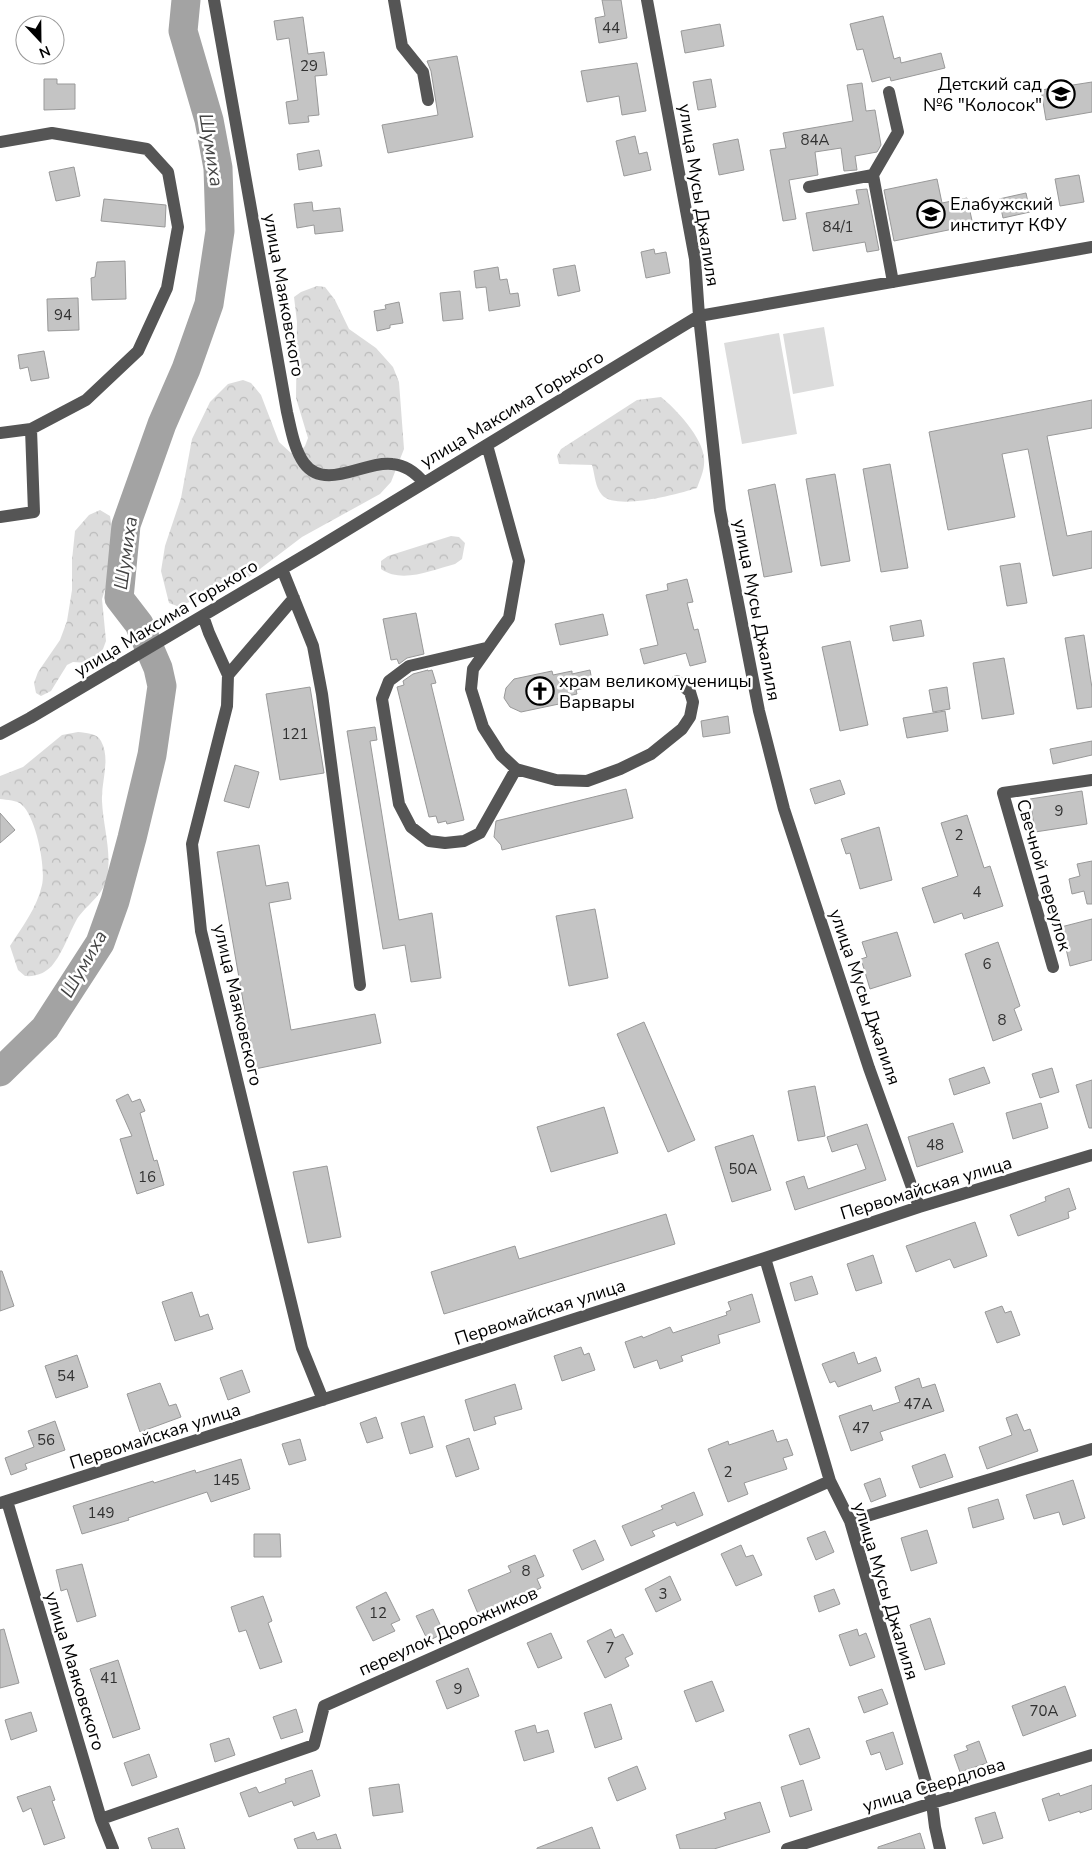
<svg xmlns="http://www.w3.org/2000/svg" width="1092" height="1849" font-family="'Nunito Sans',sans-serif">
  <style>
    .forest { fill: url(#forest-crowns) }
    .pitch { fill: #dcdcdc }
    .lines { fill: none; stroke-linecap: round; stroke-linejoin: round }
    .river { stroke: #a3a3a3; stroke-width: 29 }
    .building { fill: #c4c4c4; stroke: #999 }
    .minor { stroke: #555; stroke-width: 12 }
    .labels { text-anchor: middle; dominant-baseline: central; stroke-width: 5; stroke-linejoin: round; paint-order: stroke }
    .number-label { font-size: 15px; fill: #313131 }
    .poi-label { font-size: 18px; fill: #000; stroke: #fff; text-anchor: start }
    .street-label { font-size: 18px; fill: #000; stroke: #fff }
    .water-label { font-size: 19px; font-style: italic; fill: #444; stroke: #fff }
  </style>
  <defs>
    <pattern id="forest-crowns" width="20" height="18" patternUnits="userSpaceOnUse" patternTransform="scale(1.25)"><rect width="20" height="18" fill="#dcdcdc"/><path d="M2 6a3 3 0 1 1 6 0M12 15a3 3 0 1 1 6 0" fill="none" stroke="#bbb"/></pattern>
  </defs>
  <rect width="100%" height="100%" fill="#fff"/>
  <path class="forest" d="M317 286 325 287 335 300 349 329 376 348 393 367 399 382 404 449 391 482 380 494 302 537 248 578 193 601 177 606 169 603 161 571 165 546 181 498 192 439 210 402 228 384 243 380 251 383 261 395 279 442 291 453 300 452 305 446 308 438 296 398 297 322 294 297 301 292Z
    M661 397C676 409 703 438 704 458 705 469 701 477 697 488 678 494 616 511 602 495 595 487 595 475 592 465L559 464 557 456 561 449 637 400Z
    M100 510 110 516 112 529 111 571 102 599 106 641 103 649 92 662 88 663 73 662 67 665 51 691 41 696 36 693 34 683 38 672 60 640 67 621 72 590V560L75 531 89 515Z
    M451 536 459 537 465 543 462 559 455 564C432 570 402 584 381 569V561L388 556Z
    M78 732C86 733 97 733 101 741 111 760 101 781 102 801 103 826 112 852 107 877 103 896 87 904 77 919 69 933 64 950 54 963 47 973 36 977 25 976L18 970 10 946C22 927 37 908 42 885 46 868 36 817 22 805 17 800 7 800 0 799V776L23 767 62 735Z"/>
  <path class="pitch" d="M824 327 834 386 793 394 783 334Z
    M779 333 797 434 742 444 724 343Z"/>
  <g class="lines">
    <path class="river" d="M0 1072 45 1028 100 943 115 901 132 838 152 755 162 686 158 668 139 624 119 598 126 525 162 424 186 369 209 304 220 231 218 168 209 120 183 31 186 0"/>
  </g>
  <path class="building" d="M602 0H621L627 38 599 43 595 18 605 16Z
    M883 16 894 59 900 57 901 63 941 53 945 68 891 81 890 77 872 82 863 49 857 50 850 24Z
    M303 17 308 54 324 52 327 75 315 76 319 115 308 116 309 122 289 124 286 102 298 100 289 38 277 40 274 21Z
    M720 24 724 46 685 53 681 31Z
    M457 56 473 137 388 153 382 125 438 115 431 71 427 61Z
    M637 63 646 111 622 115 619 96 587 102 581 71Z
    M44 79H57V84H75V109L44 110Z
    M711 79 716 107 698 110 693 82Z
    M1092 82V112L1046 120 1041 90Z
    M862 83 866 111 875 110 881 145 877 152 855 156 857 170 844 171 841 148 815 152 818 175 789 180 796 219 783 221 770 150 786 148 783 133 853 121 847 85Z
    M635 136 639 154 647 152 651 170 624 176 616 141Z
    M738 139 744 170 719 175 713 144Z
    M319 150 322 166 299 170 297 154Z
    M74 167 80 196 56 201 49 172Z
    M1079 175 1084 202 1060 206 1055 179Z
    M937 179 942 203 967 198 973 225 894 241 884 190Z
    M867 189 879 250 867 252 865 242 813 251 806 213 859 204 856 190Z
    M1026 193 1030 212 1003 218 999 199Z
    M104 199 166 205 165 227 101 221Z
    M312 202 313 211 340 208 343 231 315 234 314 225 297 228 294 204Z
    M654 249 655 254 666 252 670 273 646 278 641 252Z
    M125 261 126 299 92 300 91 278 95 277 97 262Z
    M575 265 580 291 558 296 553 269Z
    M498 267 500 280 507 279 510 294 518 293 520 306 489 311 486 287 476 288 474 271Z
    M460 291 463 319 443 321 440 293Z
    M78 298 79 330 48 331 47 299Z
    M399 302 403 323 390 325V328L377 331 374 311 386 309 385 305Z
    M44 351 49 378 31 381 28 367 20 369 18 355Z
    M1092 400V428L1047 436 1067 536 1092 531V568L1053 576 1028 449 1002 454 1015 517 948 530 929 432Z
    M890 464 908 568 881 572 863 469Z
    M835 474 850 561 821 566 806 479Z
    M775 484 792 572 764 577 748 490Z
    M1020 563 1027 603 1007 606 1000 566Z
    M687 579 693 602 687 603 694 630 698 629 706 662 690 666 686 653 644 664 640 649 658 645 646 595 668 590 667 584Z
    M416 613 424 654 407 658 399 664 397 659 391 660 383 619Z
    M603 614 608 635 560 645 555 624Z
    M921 620 924 636 893 641 890 626Z
    M1084 635 1092 688V707L1077 709 1065 638Z
    M850 641 868 725 840 731 822 647Z
    M1004 658 1014 714 982 719 973 663Z
    M428 670V671L432 670 436 683 431 684 464 820 447 824 446 821 438 823 436 816 429 817 397 687 404 685 403 681 413 674Z
    M590 670 593 686 576 690 577 694 558 698 559 704 521 712 510 707 504 698 506 688 514 679 552 671 553 675 572 671V674Z
    M310 687 324 773 280 780 266 694Z
    M947 687 950 709 933 712 929 690Z
    M945 711 948 731 907 738 903 718Z
    M728 716 730 733 703 737 701 721Z
    M375 727 377 740 370 741 399 920 432 913 441 978 411 982 405 945 383 949 347 731Z
    M1092 741V755L1053 764 1050 749Z
    M235 765 259 772 249 808 224 801Z
    M840 780 845 794 815 804 810 789Z
    M626 789 633 818 502 850 501 845 494 837 496 821Z
    M1082 791 1087 824 1035 832 1030 799Z
    M0 813 15 830 0 843Z
    M967 815 984 868 990 866 1003 906 964 919 962 913 934 923 922 888 958 876 941 823Z
    M879 827 892 880 860 889 850 853 846 854 841 839Z
    M259 845 266 886 288 882 291 899 269 903 291 1030 375 1014 381 1043 255 1069 217 852Z
    M1092 861V904H1087L1084 891 1072 894 1069 879 1080 876 1077 864Z
    M595 909 608 978 569 986 556 916Z
    M1092 919V960L1070 966 1061 927Z
    M897 932 911 976 870 989 861 959 867 957 862 942Z
    M998 942 1020 1006 1014 1009 1022 1030 993 1041 965 954Z
    M644 1022 695 1140 668 1152 617 1034Z
    M984 1067 990 1083 954 1095 949 1079Z
    M1052 1068 1059 1092 1040 1098 1032 1074Z
    M1092 1080V1128H1089L1076 1085Z
    M815 1086 825 1136 798 1141 788 1091Z
    M128 1094 132 1102 140 1099 145 1111 140 1113 154 1161 157 1160 164 1185 137 1194 120 1139 132 1136 116 1100Z
    M1041 1103 1048 1128 1013 1139 1006 1113Z
    M604 1107 618 1153 551 1172 537 1127Z
    M953 1123 963 1152 917 1167 908 1137Z
    M867 1124 886 1180 795 1210 786 1182 804 1176 808 1189 866 1169 857 1144 832 1152 827 1137Z
    M753 1135 771 1190 732 1202 715 1147Z
    M327 1166 341 1237 308 1243 293 1172Z
    M1069 1188 1076 1209 1068 1212 1069 1218 1018 1236 1010 1215 1046 1201 1045 1197Z
    M666 1214 675 1244 444 1314 431 1272 515 1246 519 1259Z
    M975 1222 987 1256 954 1268 950 1259 916 1272 906 1246Z
    M873 1255 882 1283 856 1291 847 1264Z
    M0 1271H2L14 1306 0 1311Z
    M812 1276 818 1294 795 1301 790 1283Z
    M192 1292 200 1317 208 1314 213 1329 175 1341 162 1302Z
    M752 1294 760 1322 718 1335 720 1343 681 1356 683 1361 660 1369 657 1360 634 1368 625 1342 642 1336 643 1338 670 1327 673 1333 727 1315 726 1312 731 1310 728 1302Z
    M1002 1306 1005 1313 1011 1311 1020 1335 997 1343 985 1312Z
    M581 1347 584 1355 589 1353 595 1370 562 1381 554 1356Z
    M854 1352 858 1364 876 1357 881 1371 838 1387 835 1381 830 1383 822 1364Z
    M77 1355 88 1387 56 1398 45 1366Z
    M242 1370 250 1392 228 1400 220 1378Z
    M919 1378 922 1388 935 1384 944 1411 880 1432 883 1440 851 1451 839 1416 871 1405 873 1411 900 1402 895 1387Z
    M160 1383 169 1406 176 1404 181 1417 140 1432 127 1394Z
    M515 1384 522 1409 494 1417 496 1424 474 1431 465 1400Z
    M1017 1414 1024 1431 1030 1429 1038 1451 987 1469 979 1447 1012 1435 1006 1418Z
    M424 1416 433 1447 410 1454 401 1423Z
    M376 1417 383 1438 367 1443 360 1423Z
    M55 1421 65 1450 25 1464 27 1469 11 1475 5 1458 34 1447 28 1431Z
    M773 1430 777 1442 787 1439 793 1455 783 1458 787 1469 744 1483 748 1494 728 1502 708 1449 728 1441 729 1445Z
    M469 1438 479 1469 456 1477 446 1446Z
    M300 1439 306 1460 289 1465 282 1444Z
    M945 1454 953 1477 920 1488 912 1466Z
    M241 1459 250 1489 211 1502 207 1492 128 1518 129 1520 82 1534 73 1506 153 1481 154 1483 195 1470 196 1473Z
    M880 1478 886 1496 871 1502 864 1484Z
    M1073 1480 1085 1518 1063 1525 1059 1512 1034 1519 1026 1495Z
    M694 1492 703 1515 677 1526 675 1522 652 1531 655 1536 631 1546 622 1526 663 1509 661 1506Z
    M998 1499 1004 1519 973 1528 968 1508Z
    M927 1530 937 1563 911 1571 901 1538Z
    M825 1531 834 1552 816 1560 807 1538Z
    M254 1534H280L281 1557H254Z
    M595 1540 604 1560 582 1570 573 1550Z
    M741 1545 746 1557 753 1555 762 1575 736 1586 721 1554Z
    M535 1555 544 1576 537 1579 541 1588 479 1616 468 1590 511 1572 508 1566Z
    M82 1564 96 1616 77 1622 67 1589 61 1591 56 1570Z
    M670 1576 681 1600 656 1612 645 1589Z
    M834 1589 840 1604 819 1612 814 1596Z
    M386 1592 400 1620 391 1624 395 1631 373 1641 356 1607Z
    M263 1596 272 1621 268 1623 282 1662 260 1669 246 1630 239 1632 231 1607Z
    M433 1609 444 1633 428 1641 416 1616Z
    M930 1618 945 1664 925 1670 910 1625Z
    M4 1629 19 1683 0 1688V1630Z
    M611 1629 615 1638 623 1634 633 1654 625 1658 629 1666 605 1678 587 1641Z
    M857 1629 859 1636 866 1633 875 1657 850 1666 839 1635Z
    M551 1633 562 1658 538 1668 527 1643Z
    M118 1660 140 1729 113 1738 90 1669Z
    M468 1668 479 1696 447 1709 436 1681Z
    M712 1681 724 1711 696 1722 684 1691Z
    M1065 1686 1076 1716 1023 1736 1012 1706Z
    M882 1689 888 1704 864 1713 858 1697Z
    M611 1704 622 1739 595 1748 584 1713Z
    M296 1709 303 1732 281 1739 273 1717Z
    M31 1712 37 1731 11 1740 5 1720Z
    M535 1725 537 1733 548 1730 554 1752 524 1761 515 1731Z
    M809 1728 820 1758 800 1765 789 1735Z
    M893 1732 903 1764 886 1770 880 1752 871 1755 866 1741Z
    M229 1738 235 1755 215 1762 210 1744Z
    M979 1741 987 1763 960 1772 954 1755 968 1750 966 1746Z
    M149 1754 157 1777 132 1786 124 1763Z
    M637 1766 646 1789 617 1801 608 1778Z
    M312 1770 320 1796 294 1806 292 1801 249 1817 240 1793 256 1787 259 1793 286 1783 285 1779Z
    M803 1780 812 1810 790 1817 781 1787Z
    M399 1784 403 1812 373 1816 369 1788Z
    M1092 1785V1809L1080 1813V1811L1049 1821 1042 1799 1059 1793 1060 1796Z
    M50 1786 55 1800 52 1801 65 1838 44 1845 31 1808 23 1812 17 1797Z
    M760 1802 770 1832 714 1849H680L676 1835 726 1819 724 1813Z
    M995 1812 1003 1838 983 1844 975 1818Z
    M592 1827 600 1849H537V1848Z
    M178 1828 185 1849H152L148 1838Z
    M314 1832 317 1840 336 1834 341 1849H298L294 1839Z
    M920 1833 925 1849H878V1847Z"/>
  <g class="lines">
    <path class="minor" d="M214 0 287 412C291 429 294 449 304 463 325 492 366 460 392 464 405 465 416 473 424 483
      M394 0 402 46 423 72 428 100
      M647 0 695 259 699 316 720 510 759 711 784 809 869 1068 919 1207
      M889 92 898 132 873 175 893 282
      M0 142 52 133 147 149 168 172 178 227 167 288 138 351 86 400 31 429 0 433
      M809 187 873 175
      M487 445 519 561 509 618 473 669 471 689 483 727 501 755 516 769 556 780 587 781 620 769 651 754 682 729 690 717 693 702 690 692 677 681
      M0 517 34 512 31 429
      M282 569 313 646 322 694 360 985
      M203 616 209 633 228 675 227 706 192 844 201 931 302 1348 323 1400
      M486 648 409 666 389 681 382 699 399 804 411 827 429 841 445 843 464 841 480 833 516 769
      M228 675 294 598
      M0 734 30 718 314 550 699 316 1092 247
      M1053 967 1003 793 1092 780
      M765 1258 830 1481 850 1521 932 1803 935 1827 940 1849
      M7 1501 101 1819 113 1849
      M0 1503 765 1258 919 1207 1092 1155
      M850 1521 1092 1449
      M101 1819 314 1745 324 1706 830 1481
      M787 1849 932 1803 1092 1755"/>
  </g>
  <defs>
    <g id="school-ring" transform="scale(1.4375)"><circle r="9.5" fill="#fff" stroke="#000" stroke-width="1.5"/><path d="M0-5L7-2L0 1L-7-2ZM-4 1L0 2.5L4 1V4Q0 6-4 4Z" fill="#000"/></g>
    <g id="university-ring" transform="scale(1.4375)"><circle r="9.5" fill="#fff" stroke="#000" stroke-width="1.5"/><path d="M0-5L7-2L0 1L-7-2ZM-4 1L0 2.5L4 1V4Q0 6-4 4Z" fill="#000"/></g>
    <g id="church-ring" transform="scale(1.4375)"><circle r="9.5" fill="#fff" stroke="#000" stroke-width="1.5"/><path d="M-1.2-6h2.4v3.5h3.3v2.4h-3.3V6h-2.4V-.1h-3.3v-2.4h3.3Z" fill="#000"/></g>
  </defs>
  <g fill-rule="evenodd">
    <use href="#school-ring" x="1061" y="94"/>
    <use href="#university-ring" x="931" y="214"/>
    <use href="#church-ring" x="540" y="691"/>
  </g>
  <g class="labels">
    <g class="number-label">
      <text x="611" y="28">44</text>
      <text x="309" y="66">29</text>
      <text x="815" y="140">84А</text>
      <text x="838" y="227">84/1</text>
      <text x="63" y="315">94</text>
      <text x="295" y="734">121</text>
      <text x="1059" y="811">9</text>
      <text x="959" y="835">2</text>
      <text x="977" y="892">4</text>
      <text x="987" y="964">6</text>
      <text x="1002" y="1020">8</text>
      <text x="935" y="1145">48</text>
      <text x="743" y="1169">50А</text>
      <text x="147" y="1177">16</text>
      <text x="66" y="1376">54</text>
      <text x="918" y="1404">47А</text>
      <text x="861" y="1428">47</text>
      <text x="46" y="1440">56</text>
      <text x="728" y="1472">2</text>
      <text x="226" y="1480">145</text>
      <text x="101" y="1513">149</text>
      <text x="526" y="1571">8</text>
      <text x="663" y="1594">3</text>
      <text x="378" y="1613">12</text>
      <text x="610" y="1648">7</text>
      <text x="109" y="1678">41</text>
      <text x="458" y="1689">9</text>
      <text x="1044" y="1711">70А</text>
    </g>
    <g class="poi-label">
      <text x="1042" y="84" text-anchor="end">Детский сад<tspan x="1042" dy="21">№6 "Колосок"</tspan></text>
      <text x="950" y="204">Елабужский<tspan x="950" dy="21">институт КФУ</tspan></text>
      <text x="559" y="681">храм великомученицы<tspan x="559" dy="21">Варвары</tspan></text>
    </g>
    <g class="street-label">
      <text transform="translate(699 195) rotate(81)">улица Мусы Джалиля</text>
      <text transform="translate(284 295) rotate(80)">улица Маяковского</text>
      <text transform="translate(512 409) rotate(-31)">улица Максима Горького</text>
      <text transform="translate(757 610) rotate(79)">улица Мусы Джалиля</text>
      <text transform="translate(166 618) rotate(-31)">улица Максима Горького</text>
      <text transform="translate(1044 875) rotate(74)">Свечной переулок</text>
      <text transform="translate(865 997) rotate(71)">улица Мусы Джалиля</text>
      <text transform="translate(238 1005) rotate(77)">улица Маяковского</text>
      <text transform="translate(926 1188) rotate(-17)">Первомайская улица</text>
      <text transform="translate(540 1312) rotate(-18)">Первомайская улица</text>
      <text transform="translate(155 1436) rotate(-18)">Первомайская улица</text>
      <text transform="translate(886 1591) rotate(73)">улица Мусы Джалиля</text>
      <text transform="translate(448 1631) rotate(-24)">переулок Дорожников</text>
      <text transform="translate(75 1671) rotate(73)">улица Маяковского</text>
      <text transform="translate(934 1785) rotate(-17)">улица Свердлова</text>
    </g>
    <g class="water-label">
      <text transform="translate(211 150) rotate(81)">Шумиха</text>
      <text transform="translate(126 553) rotate(-82)">Шумиха</text>
      <text transform="translate(84 964) rotate(-60)">Шумиха</text>
    </g>
  </g>
  <g transform="translate(40 40) rotate(158)"><circle r="24" fill="#ffffff" stroke="#999999"/>
  <path d="M0-4L9 19L0 12L-9 19Z" fill="#000000"/>
  <text y="-8" font-size="14" font-weight="bold" text-anchor="middle" fill="#000000">N</text>
  </g>
</svg>
